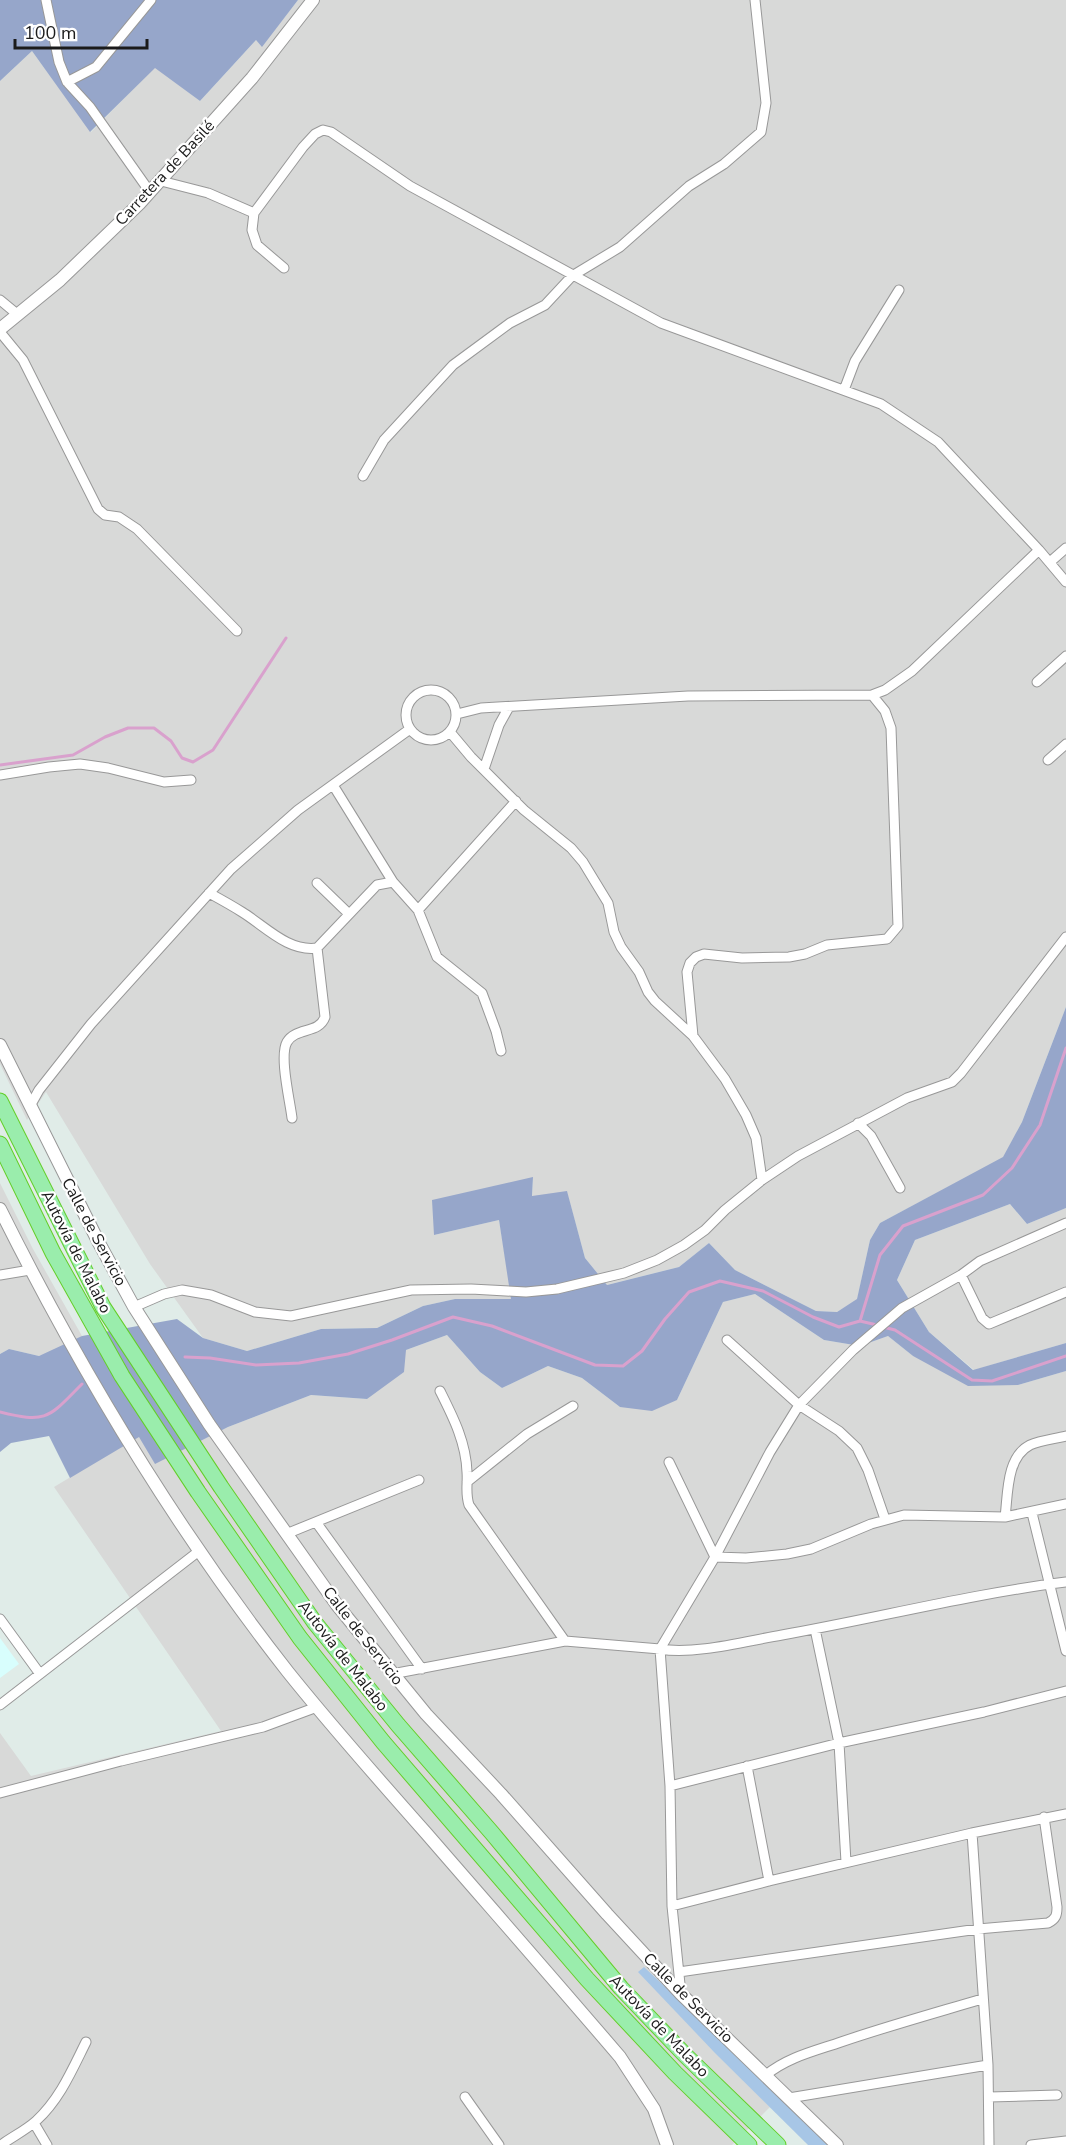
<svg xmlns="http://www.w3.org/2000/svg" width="1066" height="2145" font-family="'Nunito Sans',sans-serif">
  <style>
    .residential { fill: #d8d9d8 }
    .education { fill: #d8fefd }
    .grass { fill: #a7c6e6 }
    .forest { fill: #96a6ca }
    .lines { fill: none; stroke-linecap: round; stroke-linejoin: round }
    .stream { stroke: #d9a1cd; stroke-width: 3 }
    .minor-casing { stroke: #989898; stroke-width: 11 }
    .tertiary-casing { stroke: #989898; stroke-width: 14 }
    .trunk-casing { stroke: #64ce29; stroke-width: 17 }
    .minor { stroke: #fff; stroke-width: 9 }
    .tertiary { stroke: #fff; stroke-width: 12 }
    .trunk { stroke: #9aedac; stroke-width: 15 }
    .labels { text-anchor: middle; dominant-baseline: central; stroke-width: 4.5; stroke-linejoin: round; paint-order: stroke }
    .street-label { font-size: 16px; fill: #1b1b1b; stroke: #fff }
  </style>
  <rect width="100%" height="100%" fill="#e0ece8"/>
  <path class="residential" d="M298 0H1066V1007L1022 1122 1003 1158 880 1223 870 1240 857 1300 837 1312 816 1311 735 1270 709 1243 679 1267 607 1285 585 1258 567 1192 532 1197 533 1178 434 1235 499 1220 512 1299H455L423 1306 377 1328 321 1329 247 1351 203 1338 150 1264 46 1092 27 1120 0 1064V81L32 51 91 132 155 67 200 101 256 40 262 46Z
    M0 1183 33 1249 82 1336 71 1346 39 1356 9 1349 0 1354Z
    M1010 1204 1027 1224 1066 1208V1343L974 1370 929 1332 897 1280 915 1240Z
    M755 1294 824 1340 860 1346 888 1336 913 1356 1018 1385 1066 1371V2145H834L639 1972 770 2107 732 2145H0V1733L31 1776 221 1731 54 1487 139 1436 155 1463 228 1427 311 1395 367 1399 406 1350 447 1335 480 1372 502 1388 548 1366 582 1378 620 1407 677 1400 723 1302Z"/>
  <path class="education" d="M0 1638 19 1664 0 1678Z"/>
  <path class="grass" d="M644 1967 834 2145H808L715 2053 638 1972Z"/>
  <path class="forest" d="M0 0H298L262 47 256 40 200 101 155 68 90 132 32 51 0 81Z
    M1066 1007V1208L1027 1224 1010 1204 915 1240 897 1280 929 1332 973 1370 1066 1343V1371L1018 1385 968 1386 913 1356 888 1336 860 1346 824 1340 755 1294 723 1302 677 1400 652 1411 620 1407 582 1378 548 1366 502 1388 480 1372 447 1335 406 1350 404 1372 367 1399 311 1395 228 1427 155 1464 139 1437 70 1478 49 1436 11 1443 0 1452V1354L9 1349 39 1356 82 1336 177 1319 203 1338 247 1351 321 1329 377 1328 423 1306 455 1299H511L499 1220 434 1235 432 1200 533 1177 532 1196 567 1191 585 1258 607 1285 679 1267 709 1243 735 1270 816 1311 837 1312 857 1299 870 1240 880 1223 1003 1157 1022 1122Z"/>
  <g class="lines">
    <path class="stream" d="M0 765 73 755 105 737 128 728H154L171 741 182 758 193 762 213 750 286 638
      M860 1321 877 1325
      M883 1327 895 1330 972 1380 992 1381 1066 1356
      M185 1357 210 1358 256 1365 299 1363 348 1354 392 1340 453 1317 492 1326 595 1365 623 1366 642 1351 665 1319 689 1292 720 1281 763 1291 813 1317 839 1327 860 1321 880 1255 903 1226 983 1195 1012 1168 1040 1125 1066 1048
      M0 1412C48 1424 49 1417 82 1384"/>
    <g class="minor-casing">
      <path id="minor" d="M46 0 59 62 67 82 90 107 150 192
        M67 82 96 67 151 0
        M161 181 208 193 254 213
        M284 268 257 245 252 230 254 213 303 147 315 134 323 130 331 132 410 186 661 323 881 404 938 442 1039 550 1066 582
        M0 300 17 314
        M0 332 23 360 98 509 105 515 119 517 137 529 237 631
        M844 390 855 361 899 290
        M363 476 384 440 453 365 510 323 545 305 572 276 620 247 689 186 724 164 761 132 766 103 755 0
        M1050 562 1066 548
        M1037 682 1066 656
        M406 715a25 25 0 1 1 50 0a25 25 0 1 1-50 0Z
        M457 714 481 708 688 696 872 695 885 690 912 671 1039 550
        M450 732 471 757 524 810 571 848 583 862 608 903 614 932 621 947 639 972 648 992 655 1001 693 1036 725 1079 746 1115 756 1138 762 1180
        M1048 760 1066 744
        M484 769 499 725 509 707
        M0 775 49 767 80 764 108 768 164 782 191 780
        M333 785 393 882 418 910 516 801
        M317 883 348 913
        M209 893C220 899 231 905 242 912 265 926 288 952 317 948L377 885 393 882
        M418 910 437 957 482 993 496 1031 501 1051
        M693 1036 687 972 690 963 696 957 704 954 742 958 789 957 805 954 827 945 887 939 898 926 891 728 885 711 872 695
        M30 1106 39 1090 91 1024 231 869 298 810 410 729
        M292 1118C290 1101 279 1056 287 1042 296 1027 319 1034 325 1017L317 948
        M858 1123 871 1136 900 1188
        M0 1275 30 1270
        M961 1275 982 1318 989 1324 1066 1292
        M134 1307 164 1294 182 1290 211 1295 255 1312 291 1316 411 1290 471 1289 526 1292 557 1289 624 1273 657 1260 684 1245 705 1230 725 1210 762 1180 798 1156 907 1098 952 1082 961 1073 1066 937
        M727 1340 799 1405 839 1431 857 1448 868 1470 885 1519
        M440 1391C453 1417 466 1442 467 1472 468 1484 465 1493 469 1505L565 1641
        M669 1462 715 1557
        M467 1482 527 1434 573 1406
        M1032 1513 1066 1651
        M1005 1517C1008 1495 1006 1457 1030 1445 1041 1440 1054 1439 1066 1436
        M316 1522 422 1669
        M286 1534 419 1480
        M715 1557 746 1558 787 1554 811 1549 871 1524 904 1515 1005 1517 1066 1504
        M0 1619 40 1674
        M815 1629 839 1743 846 1862
        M392 1674 565 1641 660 1649 715 1557 770 1452 799 1405 853 1350 902 1308 961 1275 980 1261 1066 1223
        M0 1705 199 1551
        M747 1766 769 1881
        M670 1786 839 1743 984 1712 1066 1691
        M0 1793 121 1761 263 1727 317 1707
        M672 1906 769 1881 972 1833
        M679 1972 978 1929 1048 1923C1056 1919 1057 1915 1057 1907L1044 1817
        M681 1994 672 1906 670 1786 660 1649C695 1655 746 1641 782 1635 877 1618 971 1594 1066 1582
        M766 2075C788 2057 815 2051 841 2042 888 2026 935 2013 982 1999
        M465 2097 499 2145
        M989 2097 1057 2095
        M789 2098 988 2065
        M34 2123 47 2145
        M1 2145C12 2137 26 2130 36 2121 60 2099 72 2070 86 2042
        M989 2145 988 2065 972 1833 1066 1814
        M1031 2145 1066 2141"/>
    </g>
    <g class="tertiary-casing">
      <path id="tertiary" d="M0 329 60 280 139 204 252 78 313 0
        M0 1045 99 1243 134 1307 209 1424 337 1605 426 1714 501 1794 607 1914 681 1994 837 2145
        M0 1209C81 1372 176 1529 288 1672 332 1727 379 1780 426 1833 491 1908 556 1982 620 2057L654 2109 667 2145"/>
    </g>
    <g class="trunk-casing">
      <path id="trunk" d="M0 1101 103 1307 221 1487 315 1623 398 1725 492 1833 621 1988 685 2055 778 2145
        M0 1144 53 1253 122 1376 198 1492 300 1638 383 1742 587 1979 675 2073 749 2145"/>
    </g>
    <use href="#minor" class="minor"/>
    <use href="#tertiary" class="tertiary"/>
    <use href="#trunk" class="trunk"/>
  </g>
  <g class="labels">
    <g class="street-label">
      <text transform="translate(165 173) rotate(-47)">Carretera de Basilé</text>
      <text transform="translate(94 1232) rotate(62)">Calle de Servicio</text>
      <text transform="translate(76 1252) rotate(63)">Autovía de Malabo</text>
      <text transform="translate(363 1636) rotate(52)">Calle de Servicio</text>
      <text transform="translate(343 1656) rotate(52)">Autovía de Malabo</text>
      <text transform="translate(688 1998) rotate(45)">Calle de Servicio</text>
      <text transform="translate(659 2026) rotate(46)">Autovía de Malabo</text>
    </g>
  </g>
  <path d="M15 39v9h132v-9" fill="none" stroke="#1b1b1b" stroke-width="3"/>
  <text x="24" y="39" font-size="18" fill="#1b1b1b" stroke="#ffffff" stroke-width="4.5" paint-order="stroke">100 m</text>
</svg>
